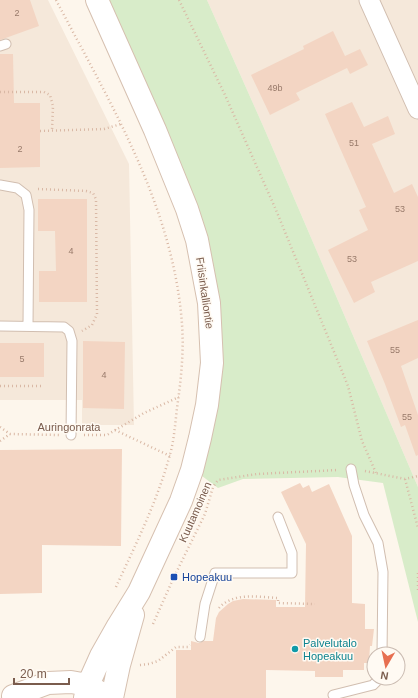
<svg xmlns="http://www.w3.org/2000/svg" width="418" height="698" font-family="Arial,sans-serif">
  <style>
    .residential { fill: #f5e8da }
    .green { fill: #d8ecc9 }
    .building { fill: #f3d5c3 }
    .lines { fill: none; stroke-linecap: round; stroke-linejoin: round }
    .lane-casing { stroke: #d1beb0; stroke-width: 11 }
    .street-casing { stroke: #d1beb0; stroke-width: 21 }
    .secondary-casing { stroke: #d6c0b0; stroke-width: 24 }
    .path { stroke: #d9b8a5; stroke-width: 2.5; stroke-dasharray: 1 3; stroke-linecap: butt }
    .lane { stroke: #fff; stroke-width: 9 }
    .street { stroke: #fff; stroke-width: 19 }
    .secondary { stroke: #fff; stroke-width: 22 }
    .transit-dot { fill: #1a4fb4; stroke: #fffaf3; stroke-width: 1.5 }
    .culture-dot { fill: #0f9aa8; stroke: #fffaf3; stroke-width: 1.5 }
    .labels { text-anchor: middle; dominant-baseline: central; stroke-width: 3; stroke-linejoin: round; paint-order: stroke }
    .number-label { font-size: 9px; fill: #987a6a }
    .street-label { font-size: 11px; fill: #7a5c4d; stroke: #fffaf3 }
    .transit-label { font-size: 11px; fill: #164399; stroke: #fffaf3; text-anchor: start }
    .culture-label { font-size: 11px; fill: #0d838f; stroke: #fffaf3; text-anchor: start }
  </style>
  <rect width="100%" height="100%" fill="#fdf6ec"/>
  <path class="residential" d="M0 0H48L129 164 134 425H82V400H0Z
    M207 0H418V487L264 128Z"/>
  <path class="green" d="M106 0H207L264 128 418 487V622L383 483 338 477 243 479 218 488 202 476 211 435 219 332Z"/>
  <path class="building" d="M0 0H30L39 26 0 40Z
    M333 31 345 56 360 49 368 65 350 74 347 68 296 93 300 100 270 115 251 75 304 49 303 46Z
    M0 54H13L14 103H40V167L0 168Z
    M352 102 364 127 388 116 395 134 372 144 394 193 412 184 418 197V261L371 282 375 292 354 303 328 250 368 230 359 210 366 207 325 114Z
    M38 199H87V302H39V271H56L55 231H38Z
    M418 320V358L401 366 418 415V455L416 456 405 425 401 427 385 384 367 341Z
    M83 341 125 342 124 409 83 408Z
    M0 343H44V377H0Z
    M122 449 121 546 42 545V593L0 594V450Z
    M300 483 303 488 309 485 312 492 329 484 352 536V603L365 604V629H374L372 646H370L369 663H364V670H343V677H315V671L266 670V698H176V650H191V641L199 643 204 641H213L216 618 219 612 228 604 233 601 243 599 276 600V607H305L306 544 281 492Z"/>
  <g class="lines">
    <g class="lane-casing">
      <path id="lane" d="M0 46 6 44
        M0 185 17 188 26 195 29 210 28 326
        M0 326 64 327 69 331 72 341 71 435
        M351 469 354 485 364 515 378 543 383 572 382 654
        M200 637 205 604 215 573H292V553L278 517
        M333 695 373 685 380 678"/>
    </g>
    <g class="street-casing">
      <path id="street" d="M369 0 418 109"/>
    </g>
    <g class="secondary-casing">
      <path id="secondary" d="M13 696 48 683 71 682 88 685 99 692
        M85 698 88 685 101 656 118 626 139 592 181 501 192 470 200 438 207 405 212 363 209 303 197 240 187 209 155 130 97 0
        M112 698 119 665 133 615"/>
    </g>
    <path class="path" d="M56 0C110 103 173 205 182 324 184 352 181 380 177 408 175 425 174 442 169 458 156 504 135 546 115 589
      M179 0 225 95 276 210 348 386 362 441 376 473
      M0 92H44L50 95 53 106 52 130
      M40 131 104 129 121 124
      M38 189 86 191 93 193 96 199 97 314 92 325 82 331
      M0 386H42
      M0 427 10 434 59 435
      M115 430 170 456
      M84 435H107L144 413 179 397
      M0 441 10 434
      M365 471 405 479 418 476
      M405 479 418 528
      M418 573V592
      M219 608C233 592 258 597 278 598V603L315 604
      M153 624 174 577 205 514 213 487 218 480 257 474 338 470
      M140 665 149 664 158 661 176 647H188L190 645"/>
    <use href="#lane" class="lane"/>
    <use href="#street" class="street"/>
    <use href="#secondary" class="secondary"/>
  </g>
  <rect class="transit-dot" x="170" y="573" width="8" height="8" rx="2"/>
  <circle class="culture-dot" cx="295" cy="649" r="4"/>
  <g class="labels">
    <g class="number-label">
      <text x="17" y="13">2</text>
      <text x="275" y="88">49b</text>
      <text x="354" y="143">51</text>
      <text x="20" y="149">2</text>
      <text x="400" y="209">53</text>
      <text x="71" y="251">4</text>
      <text x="352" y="259">53</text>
      <text x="395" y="350">55</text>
      <text x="22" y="359">5</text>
      <text x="104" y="375">4</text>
      <text x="407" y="417">55</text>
    </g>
    <g class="street-label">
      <text transform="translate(205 293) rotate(82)">Friisinkalliontie</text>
      <text x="69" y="427">Auringonrata</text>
      <text transform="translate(195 512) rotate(-66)">Kuutamoinen</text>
    </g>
    <g class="transit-label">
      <text x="182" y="577">Hopeakuu</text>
    </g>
    <g class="culture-label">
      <text x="303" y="643">Palvelutalo<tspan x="303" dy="13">Hopeakuu</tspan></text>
    </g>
  </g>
  <g transform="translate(386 666) rotate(189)"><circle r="19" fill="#fffaf3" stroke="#cabbb1"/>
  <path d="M0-3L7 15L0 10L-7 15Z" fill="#e76f51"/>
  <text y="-6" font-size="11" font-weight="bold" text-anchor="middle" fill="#7a5c4d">N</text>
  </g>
  <path d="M14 678v6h55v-6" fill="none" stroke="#7a5c4d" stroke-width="2"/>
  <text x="20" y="678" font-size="12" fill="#7a5c4d" stroke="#fffaf3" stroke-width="3" paint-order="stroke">20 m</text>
</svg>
